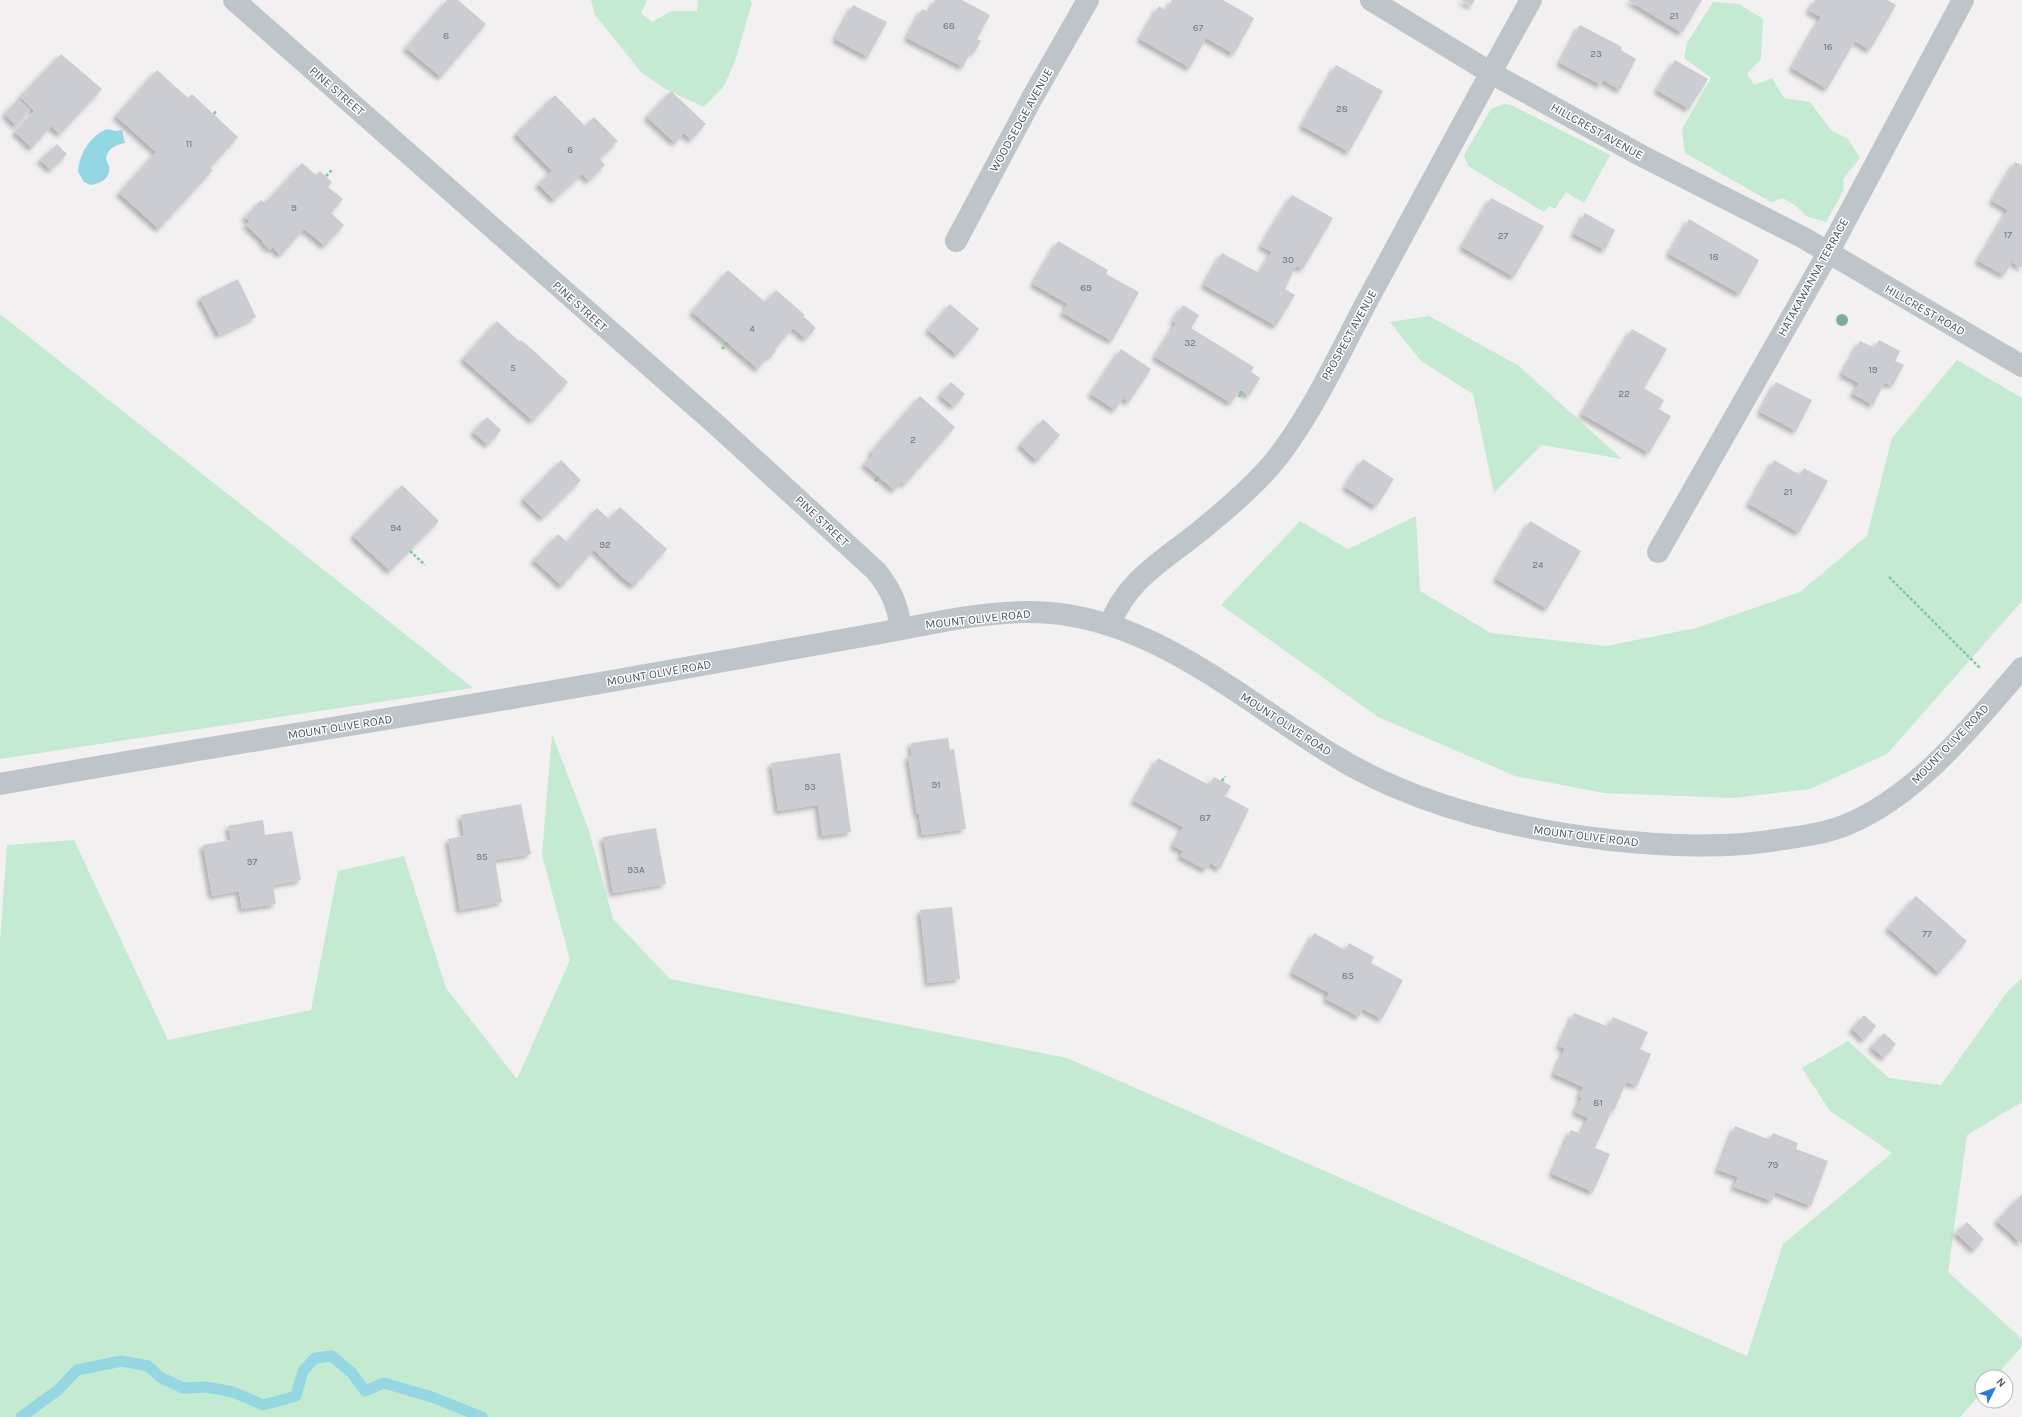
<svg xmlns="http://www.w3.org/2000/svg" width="2022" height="1417" font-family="Karla,sans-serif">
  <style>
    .green { fill: #c4ead1 }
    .water { fill: #95d6e3 }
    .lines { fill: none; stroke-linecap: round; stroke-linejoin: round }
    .stream { stroke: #95d6e3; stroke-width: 11 }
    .building { fill: #cbcdd2; filter: url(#shadow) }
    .path { stroke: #7fc59f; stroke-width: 2.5; stroke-dasharray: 3 2; stroke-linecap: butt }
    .minor { stroke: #bdc5cb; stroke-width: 22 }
    .tertiary { stroke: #bdc5cb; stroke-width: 22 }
    .tree { fill: #80ac93 }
    .labels { text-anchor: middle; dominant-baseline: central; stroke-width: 3; stroke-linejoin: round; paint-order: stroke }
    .number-label { font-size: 10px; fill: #6a7279 }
    .street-label { font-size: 12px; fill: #4a545b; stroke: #fff }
  </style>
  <defs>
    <filter id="shadow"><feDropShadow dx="-3.5" dy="3.5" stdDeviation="2" flood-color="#0004"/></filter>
  </defs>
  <rect width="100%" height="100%" fill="#f2f0f0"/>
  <path class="green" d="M591 0H647L641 13 652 22 671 11H697L698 0H750L752 3 735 61 724 86 704 107 665 89 641 72 595 15Z
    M1713 2 1739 4 1763 19 1761 59 1747 74 1754 85 1772 78 1784 98 1810 102 1831 130 1848 139 1860 158 1843 179 1844 190 1826 222 1806 216 1796 206 1783 198 1771 202 1685 153 1682 129 1711 78 1684 58 1687 43Z
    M1503 104 1511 105 1610 155 1584 203 1566 192 1555 209 1549 206 1544 212 1468 166 1464 155 1491 109Z
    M0 314 473 688 0 759Z
    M1429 316 1519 366 1622 459 1542 445 1494 493 1473 394 1421 361 1390 322Z
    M1957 360 2022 398V601L1887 754 1810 789 1734 798 1604 793 1515 776 1378 717 1221 605 1300 521 1348 549 1416 516 1420 591 1491 633 1606 646 1696 628 1800 592 1867 536 1892 438Z
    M552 734 589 831 613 919 670 979 1067 1058 1747 1356 1783 1244 1892 1153 1830 1111 1802 1068 1848 1041 1889 1078 1941 1085 2008 991 2022 978V1102L1967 1135 1948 1272 2022 1339V1346L1995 1377H1982V1392L1960 1417H0V942L7 845 74 840 168 1040 311 1010 338 871 404 856 446 988 517 1079 570 960 542 855Z"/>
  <path class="water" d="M107 129 116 131 122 130 125 143C117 144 107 149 106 158 106 161 109 164 109 167 111 178 101 183 91 185L84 182 78 172C79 154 90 136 107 129Z"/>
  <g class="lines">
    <path class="stream" d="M21 1417 58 1390 77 1370 122 1361 148 1366 160 1377 183 1388 206 1387 233 1392 263 1405 296 1396 303 1371 315 1358 332 1356 352 1373 365 1391 384 1383 432 1397 482 1417"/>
  </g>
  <path class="building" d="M447 0H458L486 24 441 77 406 48Z
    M935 0H962L990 15 977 39 981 41 974 53 971 51 963 67 907 38 922 9 929 12Z
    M1172 0H1223L1254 18 1234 54 1206 38 1190 68 1140 39 1159 6 1166 11Z
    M1461 0H1475L1471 6Z
    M1628 0H1702L1682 33Z
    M1815 0H1887L1896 5 1870 50 1855 41 1827 89 1792 68 1821 17 1809 11Z
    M853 5 887 22 868 57 835 39Z
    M1580 25 1622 47 1621 50 1636 59 1620 90 1603 80 1601 85 1560 63Z
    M61 54 102 89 60 134 51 126 32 148 15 132 34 111 20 97Z
    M1675 60 1708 79 1689 109 1657 90Z
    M1336 65 1383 91 1349 152 1302 126Z
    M157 70 188 98 192 94 238 137 210 168 213 170 159 229 119 193 156 152 116 116Z
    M671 91 706 124 691 140 684 133 675 143 647 117Z
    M555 95 585 126 594 117 618 141 600 159 605 165 589 181 582 174 554 200 538 184 552 171 516 134Z
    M18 99 30 110 16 126 5 114Z
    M57 144 67 154 51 170 40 160Z
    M2015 162 2022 165V268L2012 262 2004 275 1978 261 2008 210 1992 201Z
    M302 163 316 175 320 171 332 182 328 187 343 199 331 213 344 225 325 246 304 229 281 255 272 247 270 250 262 242 263 241 246 225 250 222 245 217 261 200 264 203 273 195Z
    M1292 195 1333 218 1303 269 1296 266 1285 289 1295 295 1276 326 1204 285 1222 253 1259 273 1272 252 1261 246Z
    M1491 198 1544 226 1514 277 1462 247Z
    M1585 213 1615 230 1605 250 1574 234Z
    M1689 219 1759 260 1740 294 1669 254Z
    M1058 241 1108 270 1106 274 1139 292 1112 341 1063 313 1068 304 1033 284Z
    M728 270 765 302 776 290 805 315 803 316 816 328 806 339 793 328 774 350 776 351 771 357 769 355 758 369 692 312Z
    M238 279 256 317 219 335 200 298Z
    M950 304 979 329 957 355 928 330Z
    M1183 305 1199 315 1191 328 1254 367 1251 372 1260 378 1249 396 1240 390 1231 403 1155 357 1176 323 1173 321Z
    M497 321 520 342 521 340 527 345 568 382 533 421 463 359Z
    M1632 329 1667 349 1644 388 1664 400 1659 409 1671 416 1649 453 1582 414Z
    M1879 340 1900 351 1895 361 1904 365 1893 385 1884 383 1873 405 1853 394 1859 383 1842 374 1860 341 1875 348Z
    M1121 349 1151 369 1129 402 1123 398 1115 410 1091 394Z
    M951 382 965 394 954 407 940 395Z
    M1776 382 1812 400 1796 431 1760 412Z
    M920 396 955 427 905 484 902 482 894 490 864 464 873 455 871 452Z
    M487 417 501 430 488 445 473 432Z
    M1043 419 1060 435 1037 461 1020 445Z
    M1363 459 1394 479 1376 507 1345 487Z
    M561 460 581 480 543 518 523 499Z
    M1774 460 1800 475 1804 468 1828 481 1799 533 1749 504Z
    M402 485 439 521 390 571 353 536Z
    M620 507 667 549 634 586 622 577 594 550 562 586 534 560 558 534 567 542 597 508 609 519Z
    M1530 521 1581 551 1547 609 1496 579Z
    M948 738 950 750 954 749 966 829 922 835 919 814H917L908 756H912L911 743Z
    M840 753 851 832 822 836 818 805 778 811 771 763Z
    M1158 758 1209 785 1214 777 1231 786 1225 796 1249 809 1220 869 1210 863 1206 870 1180 856 1183 851 1173 846 1183 827 1134 801Z
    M521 804 531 854 495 860 502 902 460 910 448 839 464 836 461 815Z
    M263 820 265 835 292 831 301 880 273 885 276 904 242 909 239 891 212 896 203 845 231 840 228 826Z
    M656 828 666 884 613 893 603 837Z
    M1916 896 1967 941 1939 973 1888 928Z
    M952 907 960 979 928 983 920 910Z
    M1314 933 1345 950 1349 943 1374 957 1371 963 1403 980 1382 1019 1363 1009 1359 1017 1326 999 1329 993 1292 973Z
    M1574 1013 1609 1027 1613 1017 1648 1032 1640 1049 1651 1054 1637 1086 1626 1082 1614 1111 1612 1110 1595 1148 1610 1154 1593 1192 1552 1174 1571 1130 1581 1134 1588 1118 1575 1112 1582 1097 1579 1096 1583 1087 1554 1074 1565 1049 1559 1046Z
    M1864 1015 1876 1026 1864 1040 1852 1029Z
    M1884 1033 1896 1044 1884 1058 1871 1047Z
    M1735 1126 1770 1140 1773 1133 1798 1143 1796 1149 1828 1161 1811 1206 1775 1192 1772 1201 1734 1187 1738 1177 1718 1170Z
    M2022 1194V1244L1997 1221Z
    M1967 1222 1984 1239 1974 1250 1956 1233Z"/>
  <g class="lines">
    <path class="path" d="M214 114 216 111
      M326 176 332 170
      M722 349 727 343
      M1239 397 1242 391
      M875 481 879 477
      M410 551 425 565
      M1889 577 1981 669
      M1222 781 1225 776"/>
    <path class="minor" d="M234 0 720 428 876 571C891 589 898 606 901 629
      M1491 73 1642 156 1802 237 2022 366
      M956 241 1032 98 1088 0
      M1658 552 1828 253 1963 0
      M1110 625C1125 582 1161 562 1195 535 1220 515 1244 495 1266 471 1306 427 1338 356 1366 303 1421 202 1475 100 1531 0"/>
    <path class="tertiary" d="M1371 0 1491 73
      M0 784C217 745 434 713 651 674 722 662 793 649 864 636 917 627 970 613 1024 612 1144 609 1237 697 1333 755 1416 806 1514 829 1610 840 1667 846 1725 849 1783 839 1804 836 1826 833 1846 825 1917 796 1973 725 2022 668"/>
  </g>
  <circle class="tree" cx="1842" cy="320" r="6"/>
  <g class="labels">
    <g class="number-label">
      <text x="1674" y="16">21</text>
      <text x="949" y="26">68</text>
      <text x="1198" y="28">67</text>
      <text x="446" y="36">8</text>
      <text x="1828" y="47">16</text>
      <text x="1596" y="54">23</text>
      <text x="1342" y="109">28</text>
      <text x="189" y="144">11</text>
      <text x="570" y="150">6</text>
      <text x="294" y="208">9</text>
      <text x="2008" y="235">17</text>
      <text x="1503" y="236">27</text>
      <text x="1714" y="257">18</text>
      <text x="1288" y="260">30</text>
      <text x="1086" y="288">69</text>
      <text x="752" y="329">4</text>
      <text x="1190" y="343">32</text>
      <text x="513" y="368">5</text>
      <text x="1873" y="370">19</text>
      <text x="1624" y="394">22</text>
      <text x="913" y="440">2</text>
      <text x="1788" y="492">21</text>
      <text x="396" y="528">94</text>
      <text x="605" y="545">92</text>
      <text x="1538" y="565">24</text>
      <text x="936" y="785">91</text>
      <text x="810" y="787">93</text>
      <text x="1205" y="818">87</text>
      <text x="482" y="857">95</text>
      <text x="252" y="862">97</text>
      <text x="636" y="870">93A</text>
      <text x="1927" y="934">77</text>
      <text x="1348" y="976">85</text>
      <text x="1598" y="1103">81</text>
      <text x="1773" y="1165">79</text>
    </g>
    <g class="street-label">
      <text transform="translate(337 91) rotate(41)">PINE STREET</text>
      <text transform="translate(1021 120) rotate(-61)">WOODSEDGE AVENUE</text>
      <text transform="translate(1597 131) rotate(29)">HILLCREST AVENUE</text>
      <text transform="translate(1813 277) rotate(-61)">HATAKAWANNA TERRACE</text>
      <text transform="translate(580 306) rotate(42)">PINE STREET</text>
      <text transform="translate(1925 310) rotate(30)">HILLCREST ROAD</text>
      <text transform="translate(1349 335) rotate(-61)">PROSPECT AVENUE</text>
      <text transform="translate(822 521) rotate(43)">PINE STREET</text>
      <text transform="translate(978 619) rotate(-6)">MOUNT OLIVE ROAD</text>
      <text transform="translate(659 673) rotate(-10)">MOUNT OLIVE ROAD</text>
      <text transform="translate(1286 724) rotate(33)">MOUNT OLIVE ROAD</text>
      <text transform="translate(340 727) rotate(-9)">MOUNT OLIVE ROAD</text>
      <text transform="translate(1950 744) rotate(-46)">MOUNT OLIVE ROAD</text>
      <text transform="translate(1586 836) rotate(7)">MOUNT OLIVE ROAD</text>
    </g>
  </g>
  <g transform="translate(1994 1389) rotate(48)"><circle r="19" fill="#ffffff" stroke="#b7bbbd"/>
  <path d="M0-3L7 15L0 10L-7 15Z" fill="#2d7ccf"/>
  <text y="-6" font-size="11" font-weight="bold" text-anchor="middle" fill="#4a545b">N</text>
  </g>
</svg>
